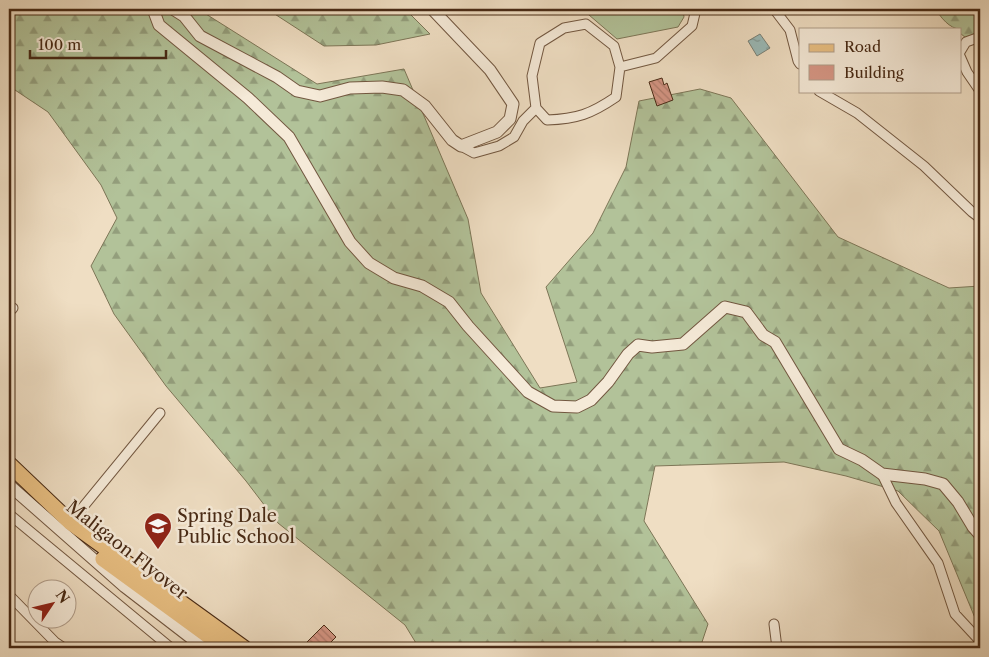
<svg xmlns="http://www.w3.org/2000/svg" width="989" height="657" font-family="'Libre Caslon Text',serif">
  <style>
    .forest { fill: url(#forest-firs); stroke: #7d7657 }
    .garden { fill: #b2c299; stroke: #7d7657 }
    .water { fill: url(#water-ripples); stroke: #7a8177 }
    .building { fill: url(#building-back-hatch); stroke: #482a15 }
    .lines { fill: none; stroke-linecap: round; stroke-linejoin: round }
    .minor-casing { stroke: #725740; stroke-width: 11 }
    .tertiary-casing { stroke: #725740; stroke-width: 13 }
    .primary-casing { stroke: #482a15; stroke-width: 17 }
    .minor { stroke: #f5ead8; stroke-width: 9 }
    .tertiary { stroke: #f5ead8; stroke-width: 11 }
    .primary { stroke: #e8bf82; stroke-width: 15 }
    .labels { text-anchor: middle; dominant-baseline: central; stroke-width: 5; stroke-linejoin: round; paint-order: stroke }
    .poi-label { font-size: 18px; fill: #482a15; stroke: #f5ead8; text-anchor: start }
    .street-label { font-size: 18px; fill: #482a15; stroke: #f5ead8 }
  </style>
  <defs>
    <pattern id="forest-firs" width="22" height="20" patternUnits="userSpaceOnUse" patternTransform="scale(1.25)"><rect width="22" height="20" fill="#b2c299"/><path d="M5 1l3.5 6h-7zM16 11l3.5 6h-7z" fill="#939e7c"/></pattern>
    <pattern id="water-ripples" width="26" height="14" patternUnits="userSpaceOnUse" patternTransform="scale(1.25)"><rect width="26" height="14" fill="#9bbbb9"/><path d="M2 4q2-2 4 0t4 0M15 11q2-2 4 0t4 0" fill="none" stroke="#809895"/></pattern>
    <pattern id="building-back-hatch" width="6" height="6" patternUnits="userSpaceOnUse" patternTransform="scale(1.25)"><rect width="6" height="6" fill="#d69685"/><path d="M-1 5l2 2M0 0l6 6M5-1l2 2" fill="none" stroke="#b07b6c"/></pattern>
  </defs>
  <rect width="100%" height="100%" fill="#efdec3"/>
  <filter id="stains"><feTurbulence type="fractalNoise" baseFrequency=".004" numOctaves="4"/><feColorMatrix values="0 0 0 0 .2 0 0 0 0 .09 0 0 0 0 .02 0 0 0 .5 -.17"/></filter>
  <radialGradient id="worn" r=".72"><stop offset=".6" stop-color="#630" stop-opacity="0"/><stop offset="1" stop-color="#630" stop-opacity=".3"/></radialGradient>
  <path class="forest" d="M9 9H198L317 84 404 69 468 219 481 293 540 388 577 382 546 287 593 233 626 167 639 101 700 89 731 98 838 237 949 288 980 286V630L939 531 898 491 846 476 784 462 655 466 644 521 708 624 700 648H419L405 625 278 523 246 481 166 386 114 314 91 266 117 218 101 185 48 112 9 86Z
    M267 9H405L430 34 376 45 324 46Z
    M936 9H980V50L960 33V29C950 29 940 17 936 9Z"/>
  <path class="garden" d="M582 9H683L684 17 678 27 617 39Z"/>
  <path class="water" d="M760 34 770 48 757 56 748 41Z"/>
  <path class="building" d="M662 78 664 85 667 83 673 100 657 106 649 82Z
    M324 625 336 637 325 648H301Z"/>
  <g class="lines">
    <g class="minor-casing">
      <path id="minor" d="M774 9 790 30 798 61 800 64
        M586 24 614 46 620 67 616 97C591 114 577 119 547 120L536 108 532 76 540 43 564 28Z
        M960 52 966 42 977 38 980 40
        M960 56 967 72 980 91
        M620 67 656 58 692 26 696 9
        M819 91 857 113 924 166 972 212 980 218
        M461 146 474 153 499 146 514 137 523 121 536 108
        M9 312 13 308
        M882 474 896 503 938 563 955 614 980 641
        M9 514 171 648
        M74 518 160 413
        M9 595 55 642 64 648
        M774 624 777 648"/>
    </g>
    <g class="tertiary-casing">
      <path id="tertiary" d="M153 9 159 25 248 98 289 137 350 242 369 263 394 278 422 286 449 302 468 326 528 392 553 406 577 407 591 400 608 382 628 354 638 345 652 347 683 344 725 307 746 312 763 335 775 342 839 449 862 460 882 474 925 479 943 484 958 502 973 527 980 535
        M173 9 184 16 200 36 277 77 297 91 320 96 350 88 382 87 403 90 425 106 452 140 461 146 497 132 510 119 513 104 490 70 432 9
        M9 485 125 587 204 648"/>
    </g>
    <g class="primary-casing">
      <path id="primary" d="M9 464 71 523 244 648
        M103 559 225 648"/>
    </g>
    <use href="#minor" class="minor"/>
    <use href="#tertiary" class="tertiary"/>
    <use href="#primary" class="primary"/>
  </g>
  <defs>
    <g id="school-pin" transform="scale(1.4375)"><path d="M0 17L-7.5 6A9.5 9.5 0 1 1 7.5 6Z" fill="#8f2418" stroke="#f5ead8"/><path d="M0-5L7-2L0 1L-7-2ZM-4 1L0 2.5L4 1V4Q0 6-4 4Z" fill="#fff"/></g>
  </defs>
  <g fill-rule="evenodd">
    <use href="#school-pin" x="158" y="526"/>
  </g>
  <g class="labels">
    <g class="poi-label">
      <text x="177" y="516">Spring Dale<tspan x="177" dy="21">Public School</tspan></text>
    </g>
    <g class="street-label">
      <text transform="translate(127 550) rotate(38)">Maligaon Flyover</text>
    </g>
  </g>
  <rect width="989" height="657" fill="none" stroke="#efdec3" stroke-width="30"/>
  <rect x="10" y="10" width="969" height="637" fill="none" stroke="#482a15" stroke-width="2.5"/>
  <rect x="15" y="15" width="959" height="627" fill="none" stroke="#482a15"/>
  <rect x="799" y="28" width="162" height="65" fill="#f5ead8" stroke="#b09d8a"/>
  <rect x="809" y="44" width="25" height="8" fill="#e8bf82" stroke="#b09d8a"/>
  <text x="844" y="52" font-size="15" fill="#482a15">Road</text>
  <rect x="809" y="65" width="25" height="15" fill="#d69685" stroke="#b09d8a"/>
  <text x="844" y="78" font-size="15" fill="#482a15">Building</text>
  <g transform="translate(52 604) rotate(55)"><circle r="24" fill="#f5ead8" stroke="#b09d8a"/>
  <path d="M0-4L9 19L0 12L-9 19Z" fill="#8f2418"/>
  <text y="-8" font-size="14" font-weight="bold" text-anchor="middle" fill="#482a15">N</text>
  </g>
  <path d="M30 50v8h136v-8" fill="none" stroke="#482a15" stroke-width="2.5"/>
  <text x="38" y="50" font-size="15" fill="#482a15" stroke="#f5ead8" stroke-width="4" paint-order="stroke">100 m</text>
  <rect width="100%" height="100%" filter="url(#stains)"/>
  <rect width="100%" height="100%" fill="url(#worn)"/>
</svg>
